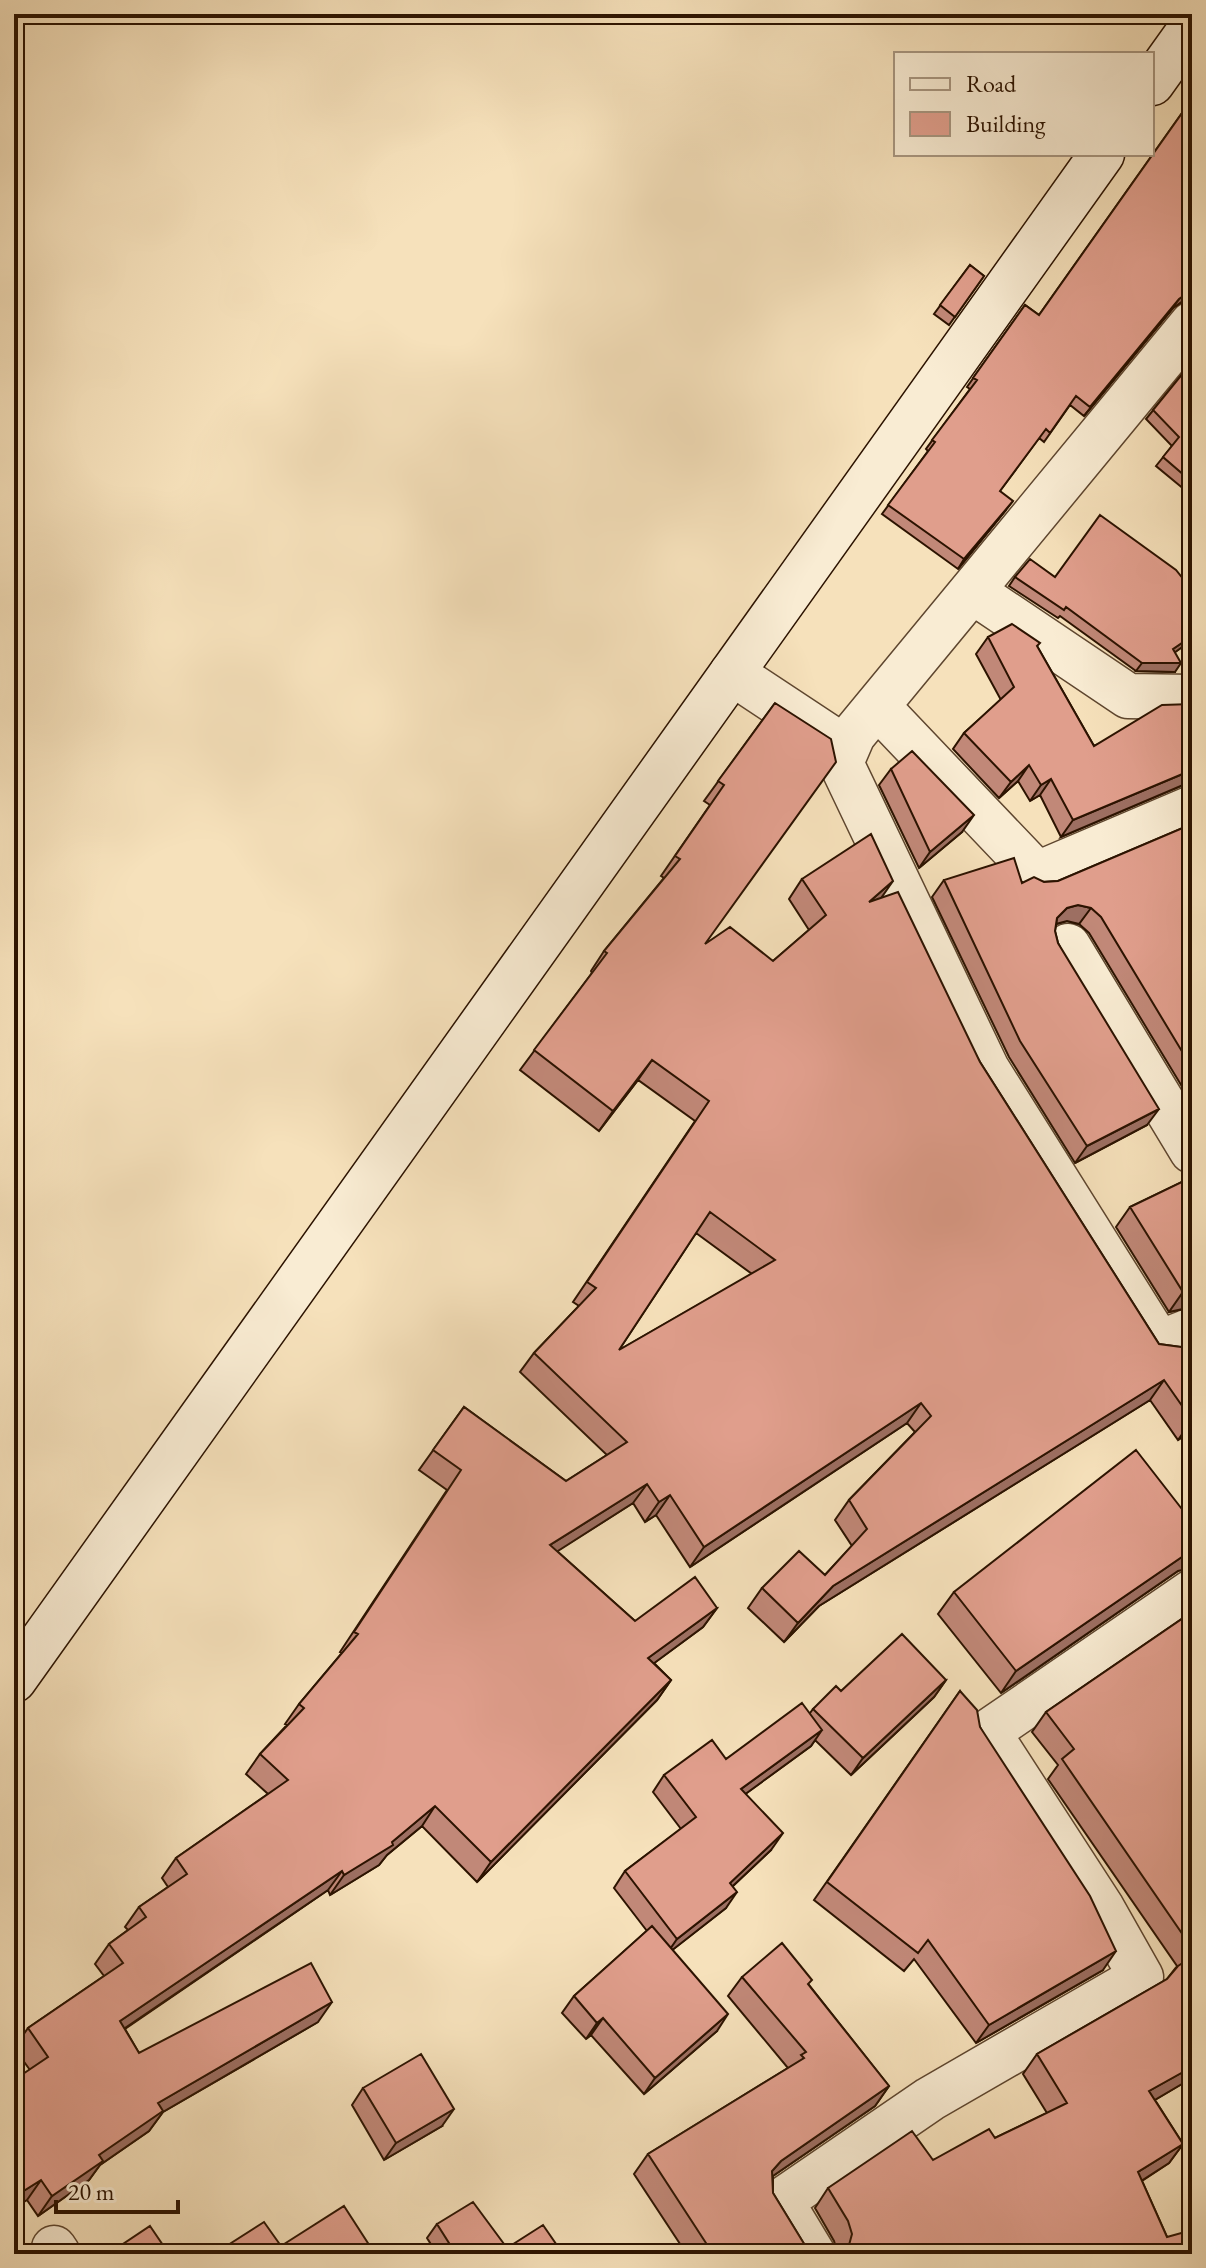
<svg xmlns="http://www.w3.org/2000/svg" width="1206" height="2268" font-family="'EB Garamond',serif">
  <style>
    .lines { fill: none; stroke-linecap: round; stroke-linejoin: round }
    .street-casing { stroke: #5e462f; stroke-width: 47 }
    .secondary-casing { stroke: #2c1300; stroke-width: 47 }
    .street { stroke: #f9ecd3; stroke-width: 44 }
    .secondary { stroke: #f9ecd3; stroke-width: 44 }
    .wall { fill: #c18878; stroke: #2c1300; stroke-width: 2; fill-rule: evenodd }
    .shaded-wall { fill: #9d6f62; stroke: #2c1300; stroke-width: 2 }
    .building { fill: #e09e8c; stroke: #2c1300; stroke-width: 2; fill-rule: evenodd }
  </style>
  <rect width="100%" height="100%" fill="#f6e1bb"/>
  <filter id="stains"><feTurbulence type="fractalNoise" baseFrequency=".0025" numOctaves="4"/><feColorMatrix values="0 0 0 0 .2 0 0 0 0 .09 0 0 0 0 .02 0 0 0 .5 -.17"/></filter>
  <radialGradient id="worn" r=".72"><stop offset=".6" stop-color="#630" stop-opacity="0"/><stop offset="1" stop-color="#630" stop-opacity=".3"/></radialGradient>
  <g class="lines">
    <g class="street-casing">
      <path id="street" d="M1192 324 853 735 841 763 987 1069 1159 1343 1192 1330
        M972 591 1128 696 1192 697
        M732 673 847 749
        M877 706 1037 874 1192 808
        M1068 946 1192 1151
        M54 2248 58 2254
        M813 2254 781 2201 930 2099 1141 1977 1102 1908 988 1732 1192 1592"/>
    </g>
    <g class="secondary-casing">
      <path id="secondary" d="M1152 83 1192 27
        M14 1680 1102 154"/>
    </g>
    <use href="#street" class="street"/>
    <use href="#secondary" class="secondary"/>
  </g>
  <path class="wall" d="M1192 99V300L1183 301 1173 308 1084 416 1070 405 1044 442 1039 438 1000 491 1006 510 958 569 882 514 928 451 926 449 970 389 967 387 1025 305 1039 315Z
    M970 265 984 276 949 325 934 314Z
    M1192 362V494L1191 495 1156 466 1172 446 1146 419Z
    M1015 577H1055L1192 590V640L1175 652V672L1136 671 1060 616 1058 618 1009 586Z
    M988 637 1037 646 1094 746 1192 704V784L1183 785 1061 837 1040 795 1030 801 1018 781 999 798 953 749 964 733 1001 700 976 654Z
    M775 703 706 943 773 961 809 930 789 899 802 879 882 898 980 1062 1159 1344 1181 1347 1192 1342V1430L1178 1440 1150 1400 819 1606 784 1642 748 1608 762 1588 825 1575 852 1546 835 1520 849 1500 915 1432 907 1423 690 1567 656 1515 645 1522 633 1503 557 1551 635 1621 717 1608 703 1627 654 1663 671 1680 657 1700 477 1882 422 1826 387 1855 379 1865 330 1895 328 1890 125 2029 139 2053 318 2022 163 2112 149 2131 100 2165 89 2180 38 2216 27 2200 30 2070 14 2048 28 2028 104 1976 95 1964 109 1944 128 1930 125 1927 139 1907 168 1887 162 1878 176 1858 268 1794 246 1774 260 1754 287 1725 285 1724 299 1704 342 1653 340 1652 447 1490 419 1470 464 1407 566 1481 607 1455 520 1372 534 1353 579 1306 573 1302 695 1121 638 1080 599 1131 520 1070 592 973 591 971 604 951 664 878 661 876 710 805 704 801ZM696 1233 752 1274 619 1350Z
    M891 769 962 832 919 868 879 785Z
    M1192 824V1103L1089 933 1079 924 1067 921 1056 924 1055 931 1058 943 1147 1125 1075 1163 1009 1057 932 897 944 880 1022 883 1058 881Z
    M1192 1177V1307L1169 1312 1116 1227 1130 1207Z
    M1178 1571 1001 1693 938 1614 954 1592Z
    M1192 1612V2078L1155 2100 1183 2144 1169 2163 1142 2181 1167 2237 1192 2254H838L834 2241 815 2208 828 2188 933 2160 995 2138 1047 2113 1023 2074 1037 2054 1167 1979 1177 1966 1048 1779 1058 1765 1032 1732 1046 1712Z
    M946 1680 934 1697 851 1775 815 1740 811 1746 745 1794 771 1850 733 1886 726 1908 672 1950 717 2031 644 2094 591 2035 586 2039 562 2013 574 1996 647 1931 614 1888 625 1871 681 1829 653 1792 664 1775 726 1759 810 1713 813 1709 841 1691Z
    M960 1691 980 1727 1103 1970 976 2043 914 1959 904 1971 814 1900Z
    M742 1977 809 1985 889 2086 875 2106 773 2176V2193L806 2247 686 2253 634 2174 648 2154 788 2068 728 1996Z
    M363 2088 442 2126 384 2160 352 2105Z
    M437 2224 507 2248 563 2254H437L427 2238Z"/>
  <path class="shaded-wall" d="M1192 291V300L1183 301 1173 308 1084 416 1179 299 1189 292Z
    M1013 501 1006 510 958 569 964 559Z
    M1192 636V640L1167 658 1173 649Z
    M1142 663H1181L1175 672 1136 671Z
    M1029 765 1018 781 999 798 1011 782Z
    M1192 770V784L1183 785 1061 837 1073 820Z
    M1051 779 1040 795 1030 801 1041 785Z
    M974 815 962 832 919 868 930 852Z
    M893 881 879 901 869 902Z
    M1078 905 1091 908 1079 924 1067 921 1056 924 1057 918 1067 908Z
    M652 1060 638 1080 599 1131 613 1111Z
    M1159 1109 1147 1125 1075 1163 1087 1146Z
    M1192 1290V1307L1169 1312 1183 1292Z
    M1164 1380 1150 1400 819 1606 784 1642 798 1623 833 1586Z
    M921 1403 907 1423 690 1567 704 1547Z
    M1192 1420V1430L1178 1440Z
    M647 1484 633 1503 536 1565 550 1545Z
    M670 1495 656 1515 645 1522 659 1502Z
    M1192 1550V1568L1178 1571 1001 1693 1016 1671Z
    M717 1608 703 1627 634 1678 648 1658Z
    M671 1680 657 1700 477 1882 491 1862Z
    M946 1680 934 1697 851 1775 863 1758Z
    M822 1730 811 1746 729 1806 741 1789Z
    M435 1806 422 1826 387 1855 379 1865 330 1895 344 1875 392 1842Z
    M783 1833 771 1850 719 1899 730 1883Z
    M342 1871 328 1890 106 2041 120 2021Z
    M737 1892 726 1908 666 1955 677 1939Z
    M1116 1951 1103 1970 976 2043 989 2025Z
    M332 2002 318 2022 163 2112 149 2131 100 2165 89 2180 38 2216 52 2196 158 2103Z
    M728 2014 717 2031 644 2094 655 2078Z
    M603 2018 591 2035 586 2039 597 2023Z
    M1192 2067V2078L1136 2111 1149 2091Z
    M889 2086 875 2106 767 2180 772 2171 781 2161Z
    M454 2109 442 2126 384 2160 396 2143Z
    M1183 2144 1169 2163 1124 2192 1138 2172Z
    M41 2180 27 2200 14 2208V2197Z"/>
  <path class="building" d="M1192 99V291L1189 292 1179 299 1090 407 1076 396 1050 433 1046 429 1000 491 1013 501 964 559 888 505 935 442 932 440 977 380 973 378 1025 305 1039 315Z
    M970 265 984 276 955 317 940 305Z
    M1192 362V482L1163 457 1179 437 1153 410Z
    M1100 515 1176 570 1192 590V636L1173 649 1181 663H1142L1066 607 1064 610 1015 577 1030 559 1055 577Z
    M1012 624 1040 643 1037 646 1094 746 1162 705 1192 704V770L1073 820 1051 779 1041 785 1029 765 1011 782 964 733 1014 687 988 637Z
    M775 703 831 739 836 762 705 944 730 927 773 961 826 915 802 879 871 834 893 881 869 902 898 892 980 1062 1159 1344 1181 1347 1192 1342V1420L1164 1380 833 1586 798 1623 762 1588 799 1551 825 1575 867 1529 849 1500 931 1416 921 1403 704 1547 670 1495 659 1502 647 1484 550 1545 635 1621 695 1577 717 1608 648 1658 671 1680 491 1862 435 1806 392 1842 393 1845 344 1875 342 1871 120 2021 139 2053 311 1963 332 2002 158 2103 163 2111 99 2155 103 2161 52 2196 41 2180 14 2197V2080L48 2057 28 2028 123 1963 109 1944 146 1917 139 1907 187 1874 176 1858 288 1780 260 1754 304 1708 299 1704 358 1634 354 1632 461 1470 433 1450 464 1407 566 1481 627 1442 534 1353 596 1288 587 1282 709 1101 652 1060 613 1111 534 1050 607 953 604 951 680 859 675 856 724 785 718 781ZM710 1212 775 1260 619 1350Z
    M912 751 974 815 930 852 891 769Z
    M1192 824V1068L1101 917 1091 908 1078 905 1067 908 1057 918 1055 931 1058 943 1159 1109 1087 1146 1020 1041 944 880 1014 858 1022 883 1034 877 1044 882 1058 881Z
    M1192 1177V1290L1183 1292 1130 1207Z
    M1136 1450 1192 1522V1550L1016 1671 954 1592Z
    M1192 1612V1948L1062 1759 1074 1749 1046 1712Z
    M902 1634 946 1680 863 1758 813 1709 836 1686 841 1691Z
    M960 1691 977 1710 980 1727 1090 1896 1116 1951 989 2025 928 1940 918 1953 827 1882Z
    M802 1703 822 1730 741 1789 783 1833 730 1883 737 1892 677 1939 625 1871 696 1817 664 1775 712 1740 726 1759Z
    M652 1926 728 2014 655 2078 603 2018 597 2023 574 1996Z
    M782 1943 812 1980 808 1984 889 2086 781 2161 772 2171 773 2193 806 2247 813 2254H684L706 2243 648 2154 804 2058 801 2055 806 2052 742 1977Z
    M1192 1957V2067L1149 2091 1183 2144 1138 2172 1167 2237 1192 2230V2254H841L849 2245 852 2234 848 2221 828 2188 912 2131 933 2160 989 2129 995 2138 1067 2103 1037 2054 1167 1979 1178 1966Z
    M421 2054 454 2109 396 2143 363 2088Z
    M473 2202 507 2248 543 2225 563 2254H449L454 2251 437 2224Z
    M344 2206 375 2254H214L264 2222 281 2246Z
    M150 2226 169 2254H108Z"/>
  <rect width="1206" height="2268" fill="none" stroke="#f6e1bb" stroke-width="48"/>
  <rect x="16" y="16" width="1174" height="2236" fill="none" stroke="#2c1300" stroke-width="4"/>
  <rect x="24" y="24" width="1158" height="2220" fill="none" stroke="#2c1300" stroke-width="2"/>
  <rect x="894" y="52" width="260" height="104" fill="#f9ecd3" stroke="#a7957f" stroke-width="2"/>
  <rect x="910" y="78" width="40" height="12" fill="#f9ecd3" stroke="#a7957f" stroke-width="2"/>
  <text x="966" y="92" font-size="24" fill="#2c1300">Road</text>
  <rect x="910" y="112" width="40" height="24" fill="#e09e8c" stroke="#a7957f" stroke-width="2"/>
  <text x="966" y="132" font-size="24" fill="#2c1300">Building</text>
  <path d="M56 2200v12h122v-12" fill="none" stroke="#2c1300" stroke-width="4"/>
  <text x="68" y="2200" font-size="24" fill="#2c1300" stroke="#f9ecd3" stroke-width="6" paint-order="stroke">20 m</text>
  <rect width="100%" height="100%" filter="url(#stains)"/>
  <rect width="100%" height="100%" fill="url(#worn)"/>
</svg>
